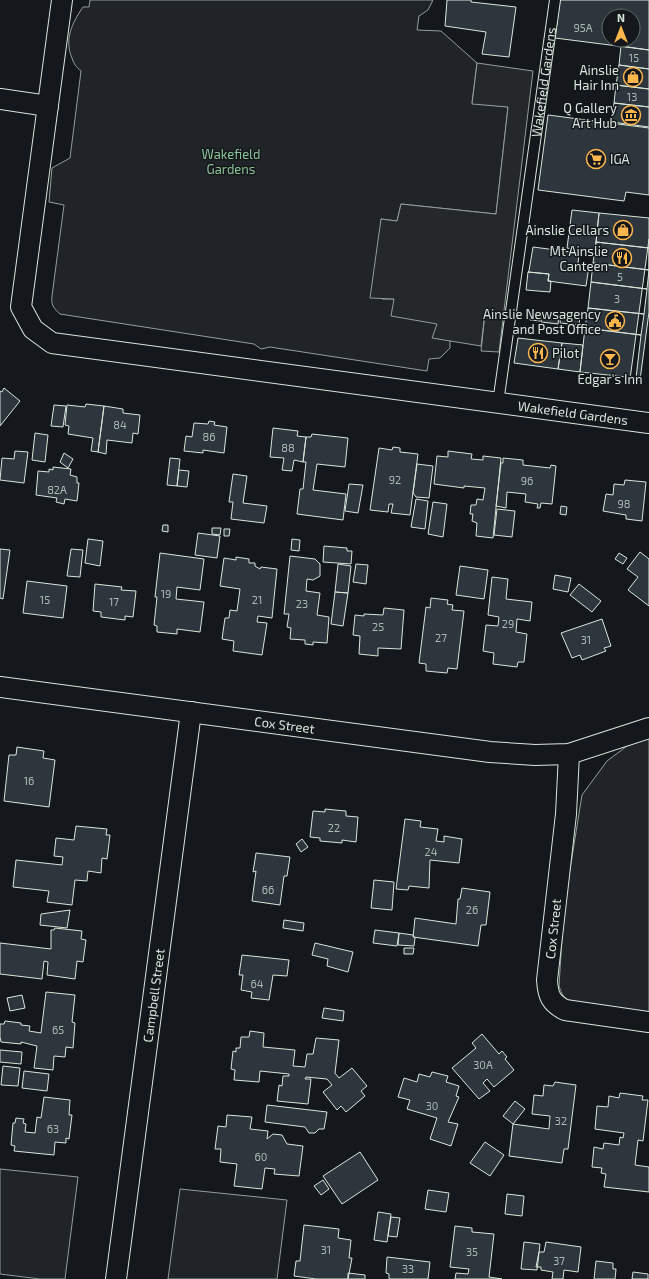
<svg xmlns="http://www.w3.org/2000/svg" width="649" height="1279" font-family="'Exo 2',sans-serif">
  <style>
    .green { fill: #202428; stroke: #939e99 }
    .parking { fill: #24282b; stroke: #939e99 }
    .building { fill: #2c363c; stroke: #d8e6dc; fill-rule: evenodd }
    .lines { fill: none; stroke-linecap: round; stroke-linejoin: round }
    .service-casing { stroke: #d8e6dc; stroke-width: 12 }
    .minor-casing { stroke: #d8e6dc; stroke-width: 22 }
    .service { stroke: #14181c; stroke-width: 10 }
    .minor { stroke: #14181c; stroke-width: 20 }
    .labels { text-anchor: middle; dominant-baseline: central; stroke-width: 3; stroke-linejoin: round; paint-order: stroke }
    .number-label { font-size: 11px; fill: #adbab4 }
    .poi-label { font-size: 13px; fill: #d8e6dc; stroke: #14181c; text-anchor: end }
    .street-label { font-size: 13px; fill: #d8e6dc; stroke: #14181c }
    .park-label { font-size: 13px; fill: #8ac095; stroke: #14181c }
  </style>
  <rect width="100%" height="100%" fill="#14181c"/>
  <path class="green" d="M90 0H433L428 10 419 16 417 30 441 31 477 63 472 103 508 107 496 214 401 204 397 221 381 219 382 299H394L450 325V348L440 358 429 359 427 371 270 347 261 349 254 344 60 314C53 308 51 304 52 296L64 205 49 202 52 168 70 158 81 71C76 67 74 64 72 58 64 40 72 23 83 7H89Z
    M649 738V1012C632 1010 579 1008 567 999 562 996 561 991 559 986L564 907 582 795 607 761 627 746Z
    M0 1169 78 1177 65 1279H40L0 1274Z
    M180 1189 287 1200 277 1279H168Z"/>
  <path class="parking" d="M477 63 533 71 499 352 481 351 485 313 481 346 432 338 437 324 391 316 394 299 370 298 381 219 397 221 401 204 496 214 508 107 472 104Z"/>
  <path class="building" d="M447 0H471V2L516 7 509 57 482 54 486 32 445 26Z
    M560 0H649V50L555 38ZM609 16H633V40H609Z
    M621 46 649 50V69L619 65Z
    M619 65 649 69V89L616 85Z
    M616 85 649 89V107L614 103Z
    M614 103 649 107V127L612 122Z
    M548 115 649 128V195L626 192 624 201 538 190Z
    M572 210 599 213 595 253 567 248Z
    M599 213 649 218V248L596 242Z
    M649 239V312L640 380 630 379Z
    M596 242 649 248V270L593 263Z
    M533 247 579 253 578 264 589 266 586 286 548 281 549 274 528 272 529 271Z
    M593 263 649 270 647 289 591 282Z
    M528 272 549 274 548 281H551L550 292 526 290Z
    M591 282 647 289 644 314 588 308Z
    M588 308 644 314 641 335 585 328Z
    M531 313 540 314V321L530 320Z
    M542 313 559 315 558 324 541 322Z
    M561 313 580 316 579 325 560 323Z
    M585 328 641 335 636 378 580 372Z
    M518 338 562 343 558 369 514 363Z
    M562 343 583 345 580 372 558 369Z
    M4 388 20 401 0 426V391L2 392Z
    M86 404 104 406 98 452 91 451 93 438 68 434 69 426 65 425 67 405 85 407Z
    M54 405 66 406 63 427 51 426Z
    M104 406 123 409V413L140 415 138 434 133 433 132 443 107 440 106 454 98 452Z
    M209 421 215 422 214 425 227 427 224 453 203 450V453L184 451 186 436 192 437 194 423 208 424Z
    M273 428 298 431 297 436 306 437 303 462 294 460 292 471 282 470 284 458 270 457Z
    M35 433 48 435 45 462 32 460Z
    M312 434 348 438 345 467 317 464 313 490 346 494 343 520 297 514 300 489H303L306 462H303L306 437H311Z
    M393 447 400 448V452L418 454 410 515 391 513 393 504H389L388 512 370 510 379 448 392 450Z
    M15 451 28 452 24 483 0 480 2 458 14 459Z
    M448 451 472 454 471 459 483 460V456L501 458 493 538 476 536 477 523 472 521 473 514H470L471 505H476L477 499 483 500 485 488 464 486V488L434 484 437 456 448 457Z
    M64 453 73 459 68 468 60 462Z
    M170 458 180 459 177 486 167 485Z
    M503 458 523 460V465L550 468 551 465 556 466 552 504 541 503 540 508H537L538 504 525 502 526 494 507 492 506 508 496 506 501 463H503Z
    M417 464 433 466 429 498 416 497 413 493Z
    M53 467 71 469 70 475 77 477V483H79L77 501 65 499 64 504 56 502 57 498 36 495 38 471 49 472V469L53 470Z
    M179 470 189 471 187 487 177 486Z
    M233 474 247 476 243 503 267 506 264 523 231 519 233 502H229Z
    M625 480 646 482 642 521 626 519V515L603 511 606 494 613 495 614 484 624 485Z
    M349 484 363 485 358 513 345 511Z
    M416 499 428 501 425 529 411 527Z
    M433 502 447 504 443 537 428 534Z
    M561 506 567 507 566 515 560 514Z
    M497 509 515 511 512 537 494 535Z
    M163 525H168V532L162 531Z
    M212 528H221L220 535 212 534Z
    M224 529H230L229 536H224Z
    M198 533 220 536 217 558 195 555Z
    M88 539 103 541 100 566 85 563Z
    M292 539 300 540 299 551 291 550Z
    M324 546 347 548V551H352L351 564 323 562Z
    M0 549 10 550 3 599 0 598Z
    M71 549 83 550 80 577 67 576Z
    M640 552 649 559V606L628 590 638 577 627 569Z
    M160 553 204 559 200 590 177 587 176 599 204 602 200 632 177 629V634L157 632V626L154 625 157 597H155Z
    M619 553 627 558 623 564 615 559Z
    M290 556 315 559 320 564V576L313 580 307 579 306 591 320 593 317 615 329 617 327 643 313 642V645L305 644V640L290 639 291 628 287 627 289 614H284Z
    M236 557 249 559V563H255V566L260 569 261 567 277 569 272 618 258 616 257 622 267 623 262 655 233 651 234 641 222 639 225 618H229L230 610 237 611 240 589 220 586 224 558 236 560Z
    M338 564 351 566 348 593 335 592Z
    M356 564 368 565 366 584 353 582Z
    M460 566 488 570 484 599 456 595Z
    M555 575 571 578 568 592 553 589Z
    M492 577 508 579 506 599 532 602 530 621 517 619 516 632 527 634 524 662H518L517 667 493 664 494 653 483 651 486 625 498 626 499 617 488 615Z
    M27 581 67 586 63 618 23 613Z
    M95 584 122 587 121 590 136 591 133 617 125 616V620L101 617V612L93 611Z
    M579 584 601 601 592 612 570 595Z
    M335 592 348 593 343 626 331 624Z
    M431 598 448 600 447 604 453 605 452 610 464 611 457 669 448 668 447 673 426 671V664L419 663 426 607 430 608Z
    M384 608 404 610 401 649 378 648V656L359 654 360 636 353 635 355 615 364 616V614L383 615Z
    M602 619 611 646 604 648 606 651 582 660 580 655 572 658 561 633Z
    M17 747 44 751 43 758 55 760 49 807 4 801 9 755H16Z
    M325 809 346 811V816L358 817 356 842 342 840V843L320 841V838L310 837 313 811 325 812Z
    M405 819 421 821 420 827 438 829 436 841 444 842V836L462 839 459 863 430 860 429 888 409 886 408 890 396 889Z
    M76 826 107 829 106 835H110L107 859 102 858 101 873 88 871 87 881 75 880 72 905 47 902 49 891 13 887 16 860 62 865 63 857 54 856 56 838 74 840Z
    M302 839 308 847 301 852 296 844Z
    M256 853 290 857 287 876H284L280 905 252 901 256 871 253 872Z
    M374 880 394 882 392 910 371 908Z
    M462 888 490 892 486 925H481L478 946 413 937 415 918 456 924 458 899H460Z
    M70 910 67 928 40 925 41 914Z
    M284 920 304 923 303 931 283 928Z
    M55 928 82 931 81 939 86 940 83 962 77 961 75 979 47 975 48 962 44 961 42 979 0 974V943L51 949V930H54Z
    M375 930 399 933 397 946 373 943Z
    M399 933 413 935 415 938 414 946 398 945Z
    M315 943 353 952 348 972 327 966 328 959 312 955Z
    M404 948H414L413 954H404Z
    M242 955 289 960 287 976 273 975 269 1000 251 998 252 992 241 990 243 975H239Z
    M46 992 75 995 72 1022 75 1023 73 1048 66 1047 65 1057 54 1056 53 1070 34 1068 37 1046 21 1042V1044L1 1042 0 1037V1024H4L5 1021 21 1023V1025L30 1026 29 1031 41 1033Z
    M22 995 25 1008 10 1011 7 998Z
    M324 1008 344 1011 343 1021 322 1018Z
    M250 1031 264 1033 263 1047 295 1050 293 1066 305 1067 307 1054H313L316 1038 339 1040 335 1073 339 1078 352 1068 367 1086 361 1091 365 1096 346 1112 341 1106 337 1110 323 1092 332 1085 327 1079 306 1077 305 1079H311L308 1104 277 1101 279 1085 282 1086 283 1076H289V1074L260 1071 259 1082 234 1080 235 1070 231 1069 233 1051 236 1052V1048H240L241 1037H249Z
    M482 1034 499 1054 502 1051 507 1057 505 1059 514 1070 494 1087 487 1079 483 1083 490 1091 479 1099 452 1068 476 1048 472 1043Z
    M0 1050 22 1052 21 1064 0 1062Z
    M3 1066 20 1068 18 1086 1 1085Z
    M24 1071 49 1074 47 1091 22 1088Z
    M432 1072 448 1076 446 1082 459 1086 456 1096 459 1097 448 1122 458 1124 451 1146 430 1139 437 1118 407 1109 410 1100 398 1097 404 1078 417 1082 419 1074 430 1077Z
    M555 1082 576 1085 568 1149H564L562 1163 509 1156 513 1124 549 1129 550 1116 532 1114 534 1095 543 1096 544 1085 553 1086Z
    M620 1093 643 1096 642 1100H648L643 1141 638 1140 635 1165 649 1167V1192L604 1187 606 1174 601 1173 602 1168 592 1167 594 1147 603 1149 604 1143 619 1145 620 1137 623 1138 624 1133 595 1129 597 1106 608 1107 609 1096 619 1098Z
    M44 1097 70 1100 69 1115H72L69 1139 66 1138V1143L55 1142 54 1155 14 1151 15 1146 11 1145 13 1123H15L16 1118 24 1119 23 1123 26 1124 25 1132 35 1133 37 1117 41 1118Z
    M515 1101 525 1109 513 1124 503 1116Z
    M267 1105 327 1112 324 1129H319L315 1133H309L305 1127 265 1122Z
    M227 1115 252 1117 250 1129 268 1131 267 1139 273 1134 282 1135 287 1144 303 1146 299 1176 274 1174 275 1169 265 1168 262 1189 234 1186 237 1164 220 1162 221 1149H215L218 1126 226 1127Z
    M485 1142 504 1155 490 1176 470 1163Z
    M360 1152 378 1180 342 1204 323 1176Z
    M323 1180 329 1189 321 1195 314 1186Z
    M428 1190 449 1193 446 1212 425 1209Z
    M507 1194 524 1196 522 1216 505 1214Z
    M378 1212 391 1214 387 1242 374 1240Z
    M391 1217 400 1218 397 1237 388 1236Z
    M304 1225 339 1229 338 1238 351 1240 349 1258H352L348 1279H316L294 1276 296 1261H300Z
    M455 1226 472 1228V1232L494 1234 489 1277 502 1279H455L456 1273 468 1274 469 1269 450 1267Z
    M524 1242 540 1244 537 1270 521 1269Z
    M546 1242 581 1247 578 1272 564 1270 563 1279H552L553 1272 541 1270V1267H536L539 1252H544Z
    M387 1257 430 1262 428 1279H389V1274L386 1273Z
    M596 1261 613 1263V1269H616L615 1279H594Z
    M633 1272 648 1274V1279H632Z
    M348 1273 365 1275V1279H348Z"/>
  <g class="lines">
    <g class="service-casing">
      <g id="service">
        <path id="s1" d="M498 403 555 0"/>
      </g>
    </g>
    <g class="minor-casing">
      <g id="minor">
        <path id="s2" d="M62 0 21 307 33 329 52 343 649 423"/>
        <path d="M0 99 48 106"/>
        <path id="s3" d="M0 687 490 752 535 755 569 754 649 728"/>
        <path d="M569 754 566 814 547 980C548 996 551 1003 565 1010L649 1022"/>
        <path id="s4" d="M116 1279 191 712"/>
      </g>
    </g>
    <use href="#service" class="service"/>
    <use href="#minor" class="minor"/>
  </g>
  <defs>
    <g id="shop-ring" transform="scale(1)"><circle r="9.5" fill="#14181c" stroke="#ffb74d" stroke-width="1.5"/><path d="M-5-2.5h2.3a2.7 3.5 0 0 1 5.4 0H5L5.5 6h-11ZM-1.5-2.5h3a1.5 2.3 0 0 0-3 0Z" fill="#ffb74d"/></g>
    <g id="museum-ring" transform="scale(1)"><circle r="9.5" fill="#14181c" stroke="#ffb74d" stroke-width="1.5"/><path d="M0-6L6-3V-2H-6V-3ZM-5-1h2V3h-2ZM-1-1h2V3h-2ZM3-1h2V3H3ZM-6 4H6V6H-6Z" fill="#ffb74d"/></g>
    <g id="supermarket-ring" transform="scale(1)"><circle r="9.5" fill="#14181c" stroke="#ffb74d" stroke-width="1.5"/><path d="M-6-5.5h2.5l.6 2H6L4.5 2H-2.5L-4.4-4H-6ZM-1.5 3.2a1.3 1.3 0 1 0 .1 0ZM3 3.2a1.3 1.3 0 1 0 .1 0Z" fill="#ffb74d"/></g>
    <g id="restaurant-ring" transform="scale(1)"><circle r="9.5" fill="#14181c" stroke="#ffb74d" stroke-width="1.5"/><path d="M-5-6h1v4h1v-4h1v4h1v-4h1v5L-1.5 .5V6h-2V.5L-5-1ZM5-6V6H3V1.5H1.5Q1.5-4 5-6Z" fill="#ffb74d"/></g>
    <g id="civic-ring" transform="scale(1)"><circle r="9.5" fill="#14181c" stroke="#ffb74d" stroke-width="1.5"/><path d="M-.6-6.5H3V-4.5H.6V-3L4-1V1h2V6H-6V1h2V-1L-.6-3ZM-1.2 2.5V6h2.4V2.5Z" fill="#ffb74d"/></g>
    <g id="bar-ring" transform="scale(1)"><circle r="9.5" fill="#14181c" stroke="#ffb74d" stroke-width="1.5"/><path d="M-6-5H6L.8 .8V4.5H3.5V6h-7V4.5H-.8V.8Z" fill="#ffb74d"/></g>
  </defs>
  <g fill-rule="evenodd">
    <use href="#shop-ring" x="633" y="77"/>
    <use href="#museum-ring" x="631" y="115"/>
    <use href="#supermarket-ring" x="596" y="159"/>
    <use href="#shop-ring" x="623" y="230"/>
    <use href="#restaurant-ring" x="622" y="258"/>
    <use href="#civic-ring" x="615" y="321"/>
    <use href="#restaurant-ring" x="538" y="353"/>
    <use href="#bar-ring" x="610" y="359"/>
  </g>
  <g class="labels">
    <g class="number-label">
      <text x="583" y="27">95A</text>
      <text x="634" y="57">15</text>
      <text x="632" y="96">13</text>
      <text x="620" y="276">5</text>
      <text x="617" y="298">3</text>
      <text x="120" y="424">84</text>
      <text x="209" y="436">86</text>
      <text x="288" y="447">88</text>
      <text x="395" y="479">92</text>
      <text x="527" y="480">96</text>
      <text x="57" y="489">82A</text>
      <text x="624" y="503">98</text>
      <text x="166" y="593">19</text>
      <text x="45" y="599">15</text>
      <text x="257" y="599">21</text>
      <text x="114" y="601">17</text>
      <text x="302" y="603">23</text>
      <text x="508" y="623">29</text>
      <text x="378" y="626">25</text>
      <text x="441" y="637">27</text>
      <text x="586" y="639">31</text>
      <text x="29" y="780">16</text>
      <text x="334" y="827">22</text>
      <text x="431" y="851">24</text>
      <text x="268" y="889">66</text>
      <text x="472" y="909">26</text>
      <text x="257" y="983">64</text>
      <text x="58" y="1029">65</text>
      <text x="483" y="1064">30A</text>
      <text x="432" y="1105">30</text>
      <text x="561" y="1120">32</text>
      <text x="53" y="1128">63</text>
      <text x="261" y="1156">60</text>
      <text x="326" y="1249">31</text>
      <text x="472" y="1251">35</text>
      <text x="559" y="1260">37</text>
      <text x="408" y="1268">33</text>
    </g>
    <g class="poi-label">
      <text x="619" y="70">Ainslie<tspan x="619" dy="15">Hair Inn</tspan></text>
      <text x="617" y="108">Q Gallery<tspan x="617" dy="15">Art Hub</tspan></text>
      <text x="610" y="159" text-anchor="start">IGA</text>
      <text x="609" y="230">Ainslie Cellars</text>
      <text x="608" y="251">Mt Ainslie<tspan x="608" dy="15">Canteen</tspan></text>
      <text x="601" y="314">Ainslie Newsagency<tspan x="601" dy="15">and Post Office</tspan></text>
      <text x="552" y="353" text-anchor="start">Pilot</text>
      <text x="610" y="379" text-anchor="middle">Edgar's Inn</text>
    </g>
    <g class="street-label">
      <text stroke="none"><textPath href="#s1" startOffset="324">Wakefield Gardens</textPath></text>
      <text stroke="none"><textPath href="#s2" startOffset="884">Wakefield Gardens</textPath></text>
      <text stroke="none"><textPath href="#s3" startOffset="287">Cox Street</textPath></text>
      <text transform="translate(553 929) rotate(-84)">Cox Street</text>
      <text stroke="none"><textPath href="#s4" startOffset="286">Campbell Street</textPath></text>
    </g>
    <g class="park-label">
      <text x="231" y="154">Wakefield<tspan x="231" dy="15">Gardens</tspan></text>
    </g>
  </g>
  <g transform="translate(621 28)"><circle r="19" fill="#14181c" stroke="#626a69"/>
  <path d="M0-3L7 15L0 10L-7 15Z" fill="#ffb74d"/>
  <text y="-6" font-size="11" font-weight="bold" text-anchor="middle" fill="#d8e6dc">N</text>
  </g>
</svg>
